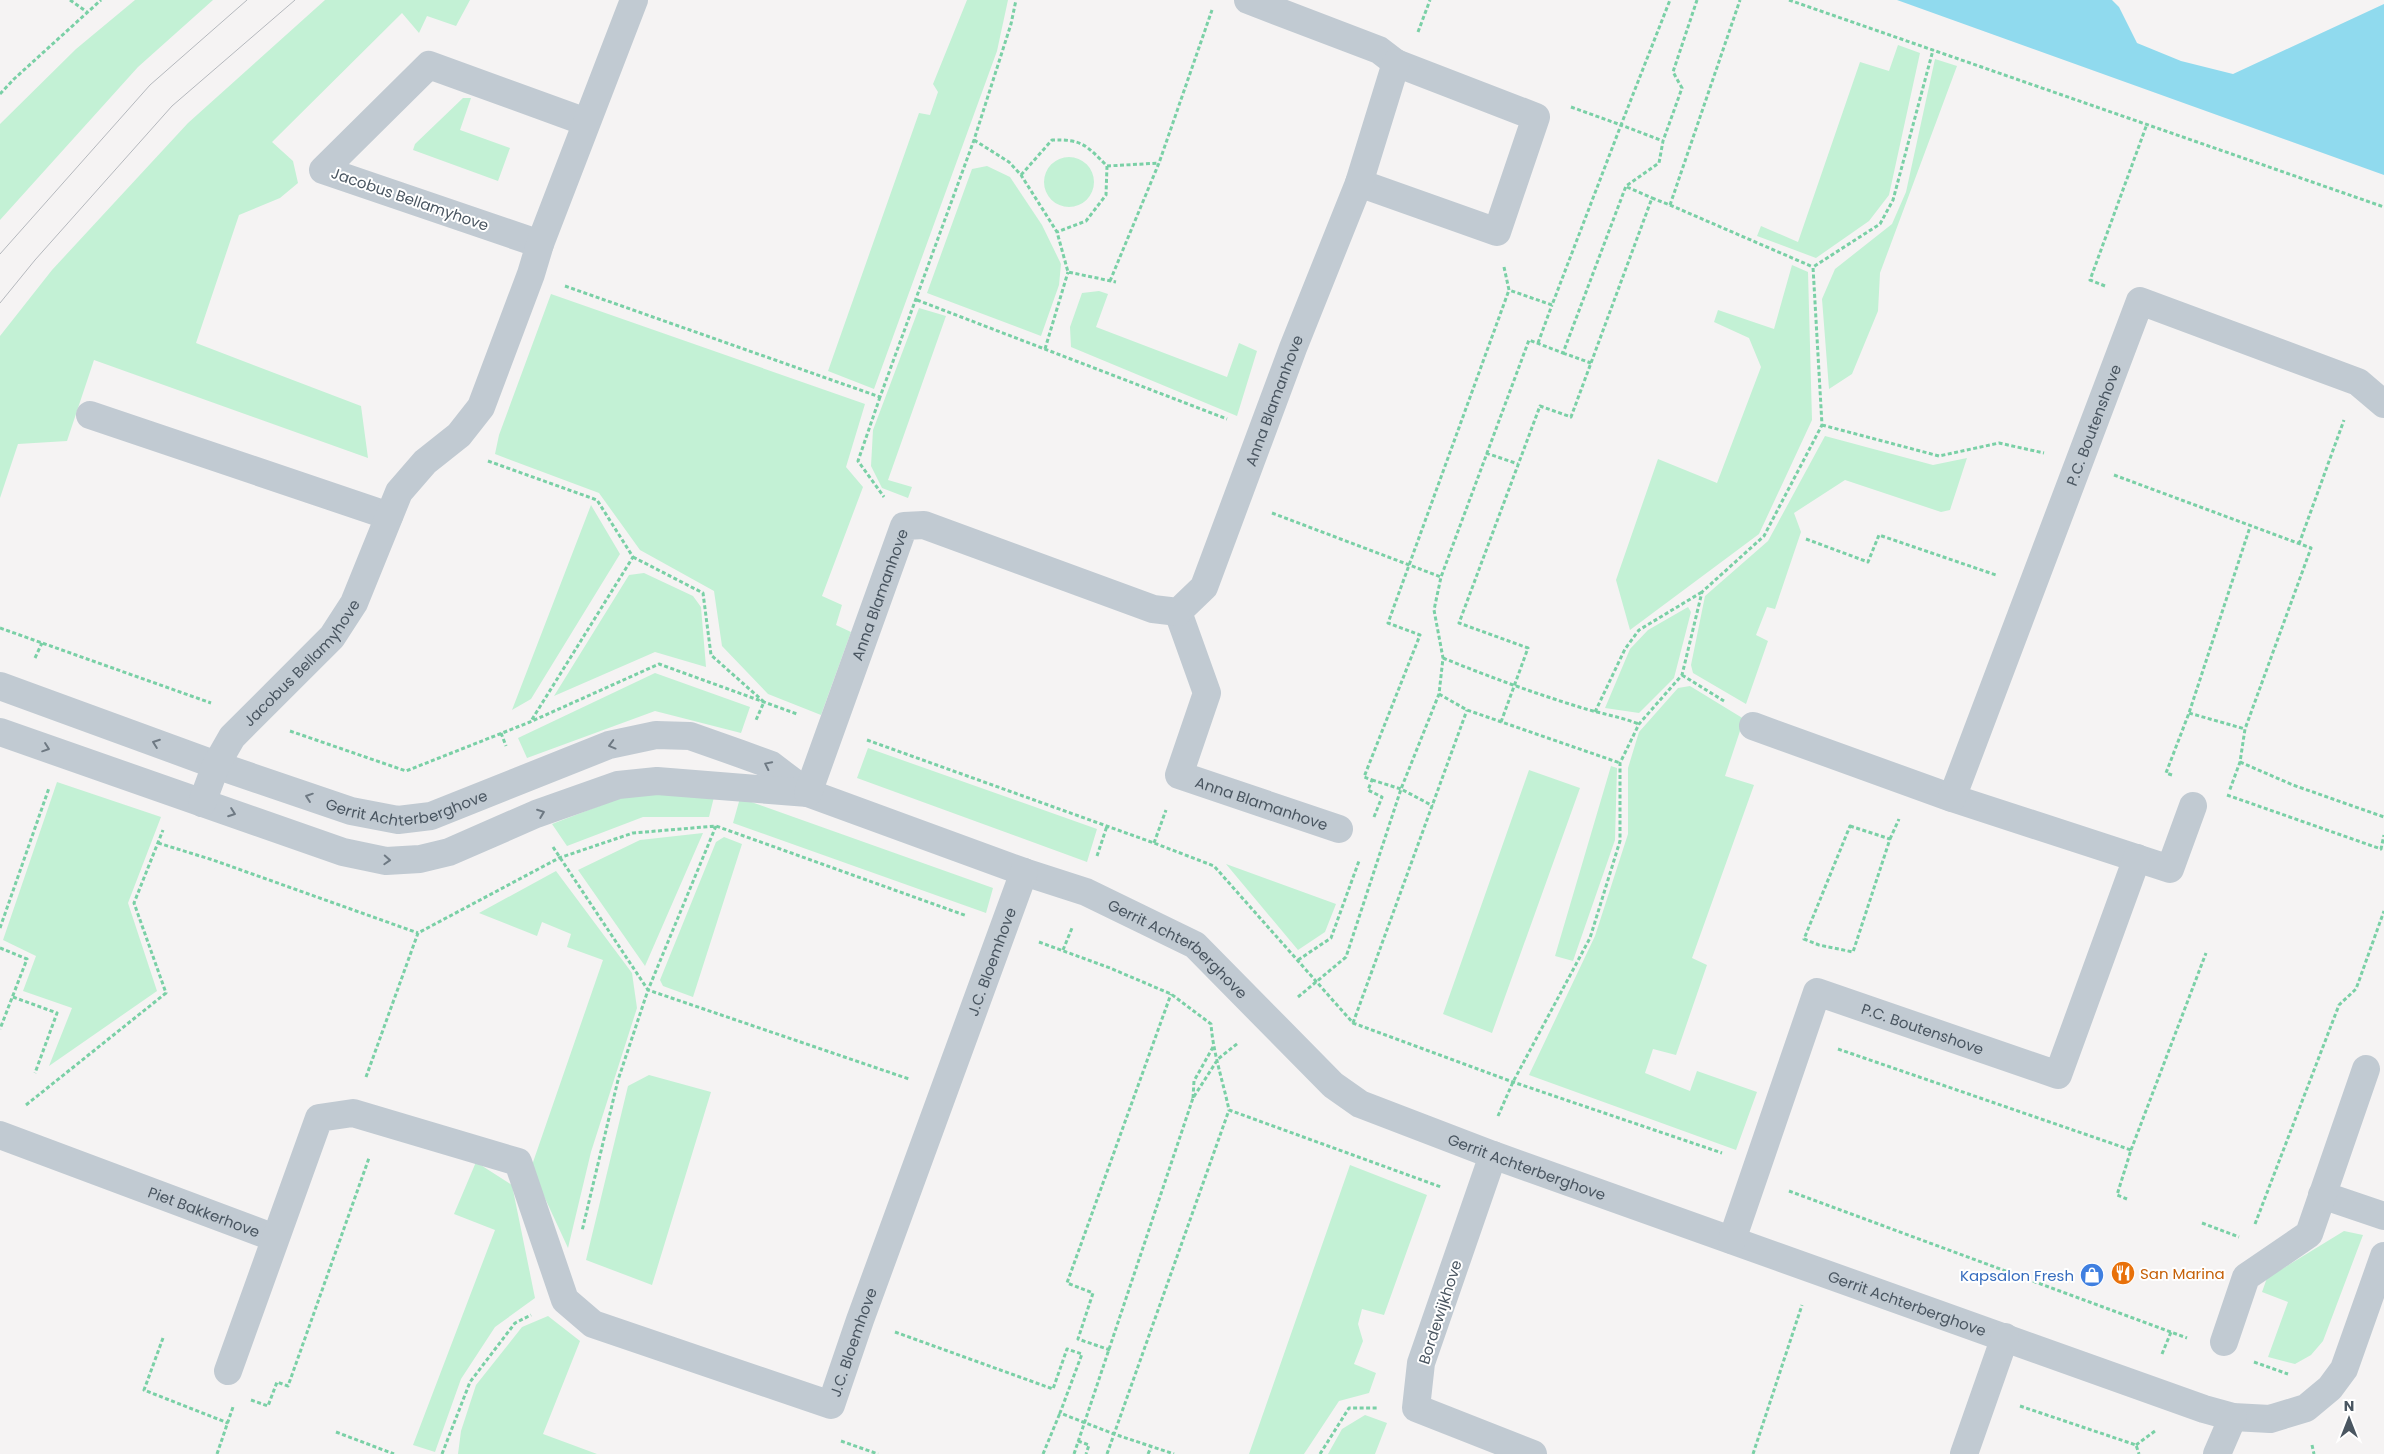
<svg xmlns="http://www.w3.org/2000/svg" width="2384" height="1454" font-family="Poppins,sans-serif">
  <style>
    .green { fill: #c3f1d5 }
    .water { fill: #90daee }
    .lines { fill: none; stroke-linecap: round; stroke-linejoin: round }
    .path { stroke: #7ad0a6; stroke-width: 3; stroke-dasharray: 4 2.5; stroke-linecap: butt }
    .minor { stroke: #c1cad2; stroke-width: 28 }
    .tram { stroke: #b5b8bd; stroke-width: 1 }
    .oneway { stroke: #6e7983 }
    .labels { text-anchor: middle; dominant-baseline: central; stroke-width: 4; stroke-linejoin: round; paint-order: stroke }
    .street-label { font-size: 15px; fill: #4a5661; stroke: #fff }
    .food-label { font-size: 15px; fill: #c56008; stroke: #fff; text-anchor: start }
    .shop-label { font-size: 15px; fill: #366cbe; stroke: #fff; text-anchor: end }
  </style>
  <rect width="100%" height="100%" fill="#f5f3f3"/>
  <path class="green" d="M135 0H213L138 67 0 220V124L76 49Z
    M325 0H470L456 26 427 16 419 33 402 13 272 142 293 161 298 183 280 198 239 215 196 343 361 406 368 458 94 360 67 441 18 444 0 498V336L52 270 188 123Z
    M967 0H1008L997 51 874 389 828 371 919 113 930 115 938 92 933 84Z
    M1898 45 1920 53 1889 195 1869 221 1816 258 1757 236 1761 226 1798 242 1860 62 1889 71Z
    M1935 59 1957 66 1880 273 1878 311 1852 374 1829 389 1822 299 1835 269 1892 224 1906 192Z
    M463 98H471L460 130 510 148 498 181 413 150 415 144Z
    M1044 182a25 25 0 1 1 50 0a25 25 0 1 1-50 0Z
    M987 166 1010 177 1042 225 1061 264 1059 285 1041 336 927 293 972 169Z
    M1792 265 1808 272 1812 420 1759 534 1630 630 1616 580 1658 459 1717 483 1761 367 1749 338 1714 322 1718 310 1774 329Z
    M1099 291 1108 294 1096 327 1227 377 1239 343 1257 351 1237 416 1071 347 1070 327 1082 293Z
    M551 294 865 404 846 467 863 487 822 596 842 605 836 625 851 632 821 715 768 694 722 646 714 591 640 550 599 493 495 454 499 435Z
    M919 308 946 316 888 480 912 487 908 498 882 488 871 466 873 430Z
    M1825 436 1933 465 1967 458 1950 510 1941 512 1845 480 1794 513 1801 532 1775 609 1767 607 1756 635 1768 641 1746 704 1693 673 1691 665 1705 596 1768 541Z
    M591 505 620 554 531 699 512 710Z
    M644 573 693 596 701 607 706 667 655 652 554 696 629 575Z
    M1688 607 1691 612 1674 678 1639 713 1605 708 1630 649 1648 630Z
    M655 673 750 707 741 733 655 711 527 758 518 738Z
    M1690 686 1744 719 1725 776 1754 785 1692 958 1707 965 1676 1055 1653 1049 1645 1073 1690 1091 1697 1071 1757 1092 1736 1150 1529 1075 1595 936 1628 834V768L1639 732 1678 688Z
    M868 748 1097 829 1087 862 857 778Z
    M1611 766 1617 768 1615 840 1573 961 1555 956Z
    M1529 770 1580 788 1492 1033 1443 1014Z
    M57 782 161 817 128 903 157 991 49 1066 72 1008 23 991 36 956 3 940Z
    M638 791 715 793 709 817H643L567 846 552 824Z
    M740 798 993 888 986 913 733 823Z
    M703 833 645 966 578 870 640 840Z
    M724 837 742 844 693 997 663 986 660 980 716 842Z
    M1226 864 1336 904 1325 932 1298 950Z
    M556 871 632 973 637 1008 591 1152 568 1248 531 1168 603 960 567 947 571 934 542 922 537 936 479 913Z
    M649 1075 711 1092 652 1285 586 1260 628 1086Z
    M476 1162 512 1185 535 1298 495 1327 461 1379 435 1452 413 1445 495 1230 454 1214Z
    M1350 1165 1427 1195 1384 1315 1362 1309 1358 1324 1363 1341 1354 1364 1376 1373 1369 1393 1339 1401 1304 1454H1249Z
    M2344 1231 2363 1235 2323 1341 2311 1355 2295 1364 2268 1357 2288 1302 2262 1292 2267 1278Z
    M548 1316 580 1341 543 1434 597 1454H458L461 1431 476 1385 522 1327Z
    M1365 1415 1387 1423 1375 1454H1328L1342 1429Z"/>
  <path class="water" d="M1897 0H2112L2119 7 2137 43 2181 61 2233 74 2384 4V175Z"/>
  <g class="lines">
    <path class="path" d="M70 0 87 12
      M1789 0 2384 207
      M1418 32 1430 0
      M0 94 14 79 101 0
      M1571 107 1621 125 1670 0
      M974 140 1009 162 1021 175 1057 232 1068 272 1116 282
      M1107 166 1159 163
      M1021 175 1052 140C1082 139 1086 145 1107 166L1106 195 1086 221 1057 232
      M1627 187 1652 198
      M1670 205 1813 267
      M1504 267 1509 290 1552 305 1621 125 1663 141
      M1110 281 1159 163 1212 10
      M565 286 880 397 974 140 1011 24 1016 0
      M2105 286 2090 280 2147 124
      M917 300 1227 419
      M1538 343 1552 305
      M1045 349 1068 272
      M1563 353 1591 363
      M880 397 858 461 884 497
      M1822 425 1939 456 1999 443 2044 453
      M1486 453 1518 464
      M488 461 597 500 633 557 531 721
      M2114 475 2311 548 2245 729 2240 762 2229 792
      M1272 513 1441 577
      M1806 539 1868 562 1879 535 1996 575
      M2299 544 2344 420
      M633 557 703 593 711 655 764 702 756 720
      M0 628 211 703
      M35 658 42 643
      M1443 658C1487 676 1531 692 1576 706 1597 713 1618 716 1639 724
      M1682 675 1724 701
      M1439 694 1467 710 1620 763
      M1595 712 1625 649 1639 630 1702 592
      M2189 713 2245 729
      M1501 722 1528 648 1459 623 1540 406 1571 417 1652 198 1670 205 1740 0
      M290 731 406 771 530 722 659 664 797 714
      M501 733 506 746
      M867 740 1154 843 1214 866 1353 1023 1513 1082 1722 1153
      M2240 762 2293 785 2384 817
      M2172 775 2166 773 2189 713 2250 527
      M1372 780 1401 789 1433 806
      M2227 795 2381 849 2384 835
      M1374 817 1382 797 1368 790 1372 780 1364 777 1420 635 1388 623 1509 290
      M716 826 648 990 909 1079
      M1850 826 1890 839 1853 952 1819 945 1804 939Z
      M1890 839 1899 819
      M158 843 213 860 418 933
      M1154 843 1166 810
      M553 847 648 990 618 1080 582 1231
      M1097 856 1107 826
      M0 928 49 788
      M1039 942 1110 968 1171 994 1211 1024C1213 1053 1223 1081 1229 1110L1441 1187
      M0 948 27 959 0 1029
      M1063 950 1072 928
      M1298 960 1331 938 1359 861
      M13 997 57 1013 35 1073
      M1298 997 1346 957 1401 789 1439 694 1443 658 1434 610 1441 577 1529 340 1563 353 1626 186 1659 163 1663 141 1682 88 1673 72 1697 0
      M1353 1023 1467 710
      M1838 1049 2131 1150 2117 1195 2127 1199
      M366 1077 418 933 559 858 633 833 716 826 967 916
      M1193 1098 1194 1081 1213 1047
      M26 1105 166 993 134 903 163 830
      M1498 1116 1513 1082 1590 938 1620 841V763L1639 724 1682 675 1702 592 1764 536 1822 425 1813 267 1880 224 1893 200 1933 50
      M2131 1150 2206 953
      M1789 1191 2187 1338
      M2202 1223 2239 1237
      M2255 1224 2339 1005 2356 989 2384 911
      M895 1332 1053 1389 1067 1349 1082 1354 1060 1413 1114 1434 1174 1454
      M163 1338 144 1390 228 1423
      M1110 1350 1078 1339 1093 1293 1067 1283 1171 994
      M2162 1354 2171 1332
      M2254 1362 2288 1374
      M251 1400 268 1406 277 1382 288 1386 369 1158
      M2020 1406 2136 1445 2139 1454
      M336 1432 394 1454
      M841 1441 878 1454
      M1078 1441 1089 1445 1086 1454
      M2136 1445 2155 1431
      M2312 1445 2314 1454
      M217 1454 233 1407
      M442 1454 470 1382 515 1323 531 1315
      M1043 1454 1060 1413
      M1074 1454 1193 1098 1218 1059 1238 1043
      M1107 1454 1229 1110
      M1148 1454 1151 1447
      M1320 1454 1349 1408H1378
      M1753 1454 1802 1305"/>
    <g class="minor">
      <path d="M1248 0 1379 50 1396 63 1536 117 1497 232 1359 183"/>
      <path d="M540 244 323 170 429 65 586 122"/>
      <path d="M90 415 389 516"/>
      <path id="s1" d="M1178 612 1207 693 1179 775 1339 829"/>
      <path id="s2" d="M0 686 216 765 351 811 398 820 431 816 609 745 656 735 690 736 741 754 771 765 808 793"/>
      <path d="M1753 726 1952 798 2170 869 2193 806"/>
      <path id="s3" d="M0 732 343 852 386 861 420 859 449 852 536 814 618 785 657 781 808 793 1024 872 1086 892 1195 945 1333 1085 1360 1104 1493 1155 2204 1409 2233 1417 2270 1419 2306 1408 2330 1388 2344 1369 2384 1256"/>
      <path id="s4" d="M808 793 904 526 924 525 1153 609 1178 612 1204 587 1293 348 1359 183 1396 63"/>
      <path id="s5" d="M1952 798 2140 301 2358 382 2384 404"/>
      <path id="s6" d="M202 803 216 765 232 737 332 637 354 603 399 492 425 462 459 435 481 407 531 274 540 244 634 0"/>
      <path id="s7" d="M0 1135 275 1238"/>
      <path d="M1493 1155 1421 1363 1416 1408 1533 1454"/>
      <path d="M2322 1195 2384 1216"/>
      <path id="s8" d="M1732 1240 1817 992 2058 1075 2137 858"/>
      <path d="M2224 1342 2246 1277 2309 1234 2366 1069"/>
      <path id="s9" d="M228 1371 319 1118 353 1113 518 1162 565 1300 593 1324 831 1405 860 1320 1024 872"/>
      <path d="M1964 1454 2005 1337"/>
      <path d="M2217 1454 2233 1417"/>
    </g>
    <path class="tram" d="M0 254 150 85 247 0
      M0 303 35 260 172 106 295 0"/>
  </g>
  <defs><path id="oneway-chevron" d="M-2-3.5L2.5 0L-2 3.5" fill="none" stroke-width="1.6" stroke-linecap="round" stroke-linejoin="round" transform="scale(1.25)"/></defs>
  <g class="oneway">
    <use href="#oneway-chevron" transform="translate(156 743) rotate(-160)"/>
    <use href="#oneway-chevron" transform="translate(612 745) rotate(165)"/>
    <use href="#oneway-chevron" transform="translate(46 748) rotate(19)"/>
    <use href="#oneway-chevron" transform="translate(768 765) rotate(-154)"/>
    <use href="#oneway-chevron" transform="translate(309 797) rotate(-161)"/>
    <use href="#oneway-chevron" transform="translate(232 813) rotate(20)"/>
    <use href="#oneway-chevron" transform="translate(541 813) rotate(-21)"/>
    <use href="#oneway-chevron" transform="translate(387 860) rotate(3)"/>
  </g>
  <defs>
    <g id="restaurant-disc" transform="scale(1.25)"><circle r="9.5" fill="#e8710a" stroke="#fff"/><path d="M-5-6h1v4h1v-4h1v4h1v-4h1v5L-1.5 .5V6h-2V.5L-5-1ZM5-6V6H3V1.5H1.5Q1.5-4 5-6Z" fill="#fff"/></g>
    <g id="shop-disc" transform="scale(1.25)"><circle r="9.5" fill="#3f7fe0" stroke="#fff"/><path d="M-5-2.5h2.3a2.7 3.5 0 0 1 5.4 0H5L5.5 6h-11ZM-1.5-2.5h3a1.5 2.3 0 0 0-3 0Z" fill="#fff"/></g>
  </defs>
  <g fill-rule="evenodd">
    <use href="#restaurant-disc" x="2123" y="1273"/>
    <use href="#shop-disc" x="2092" y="1275"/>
  </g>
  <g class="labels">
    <g class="street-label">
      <text transform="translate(410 199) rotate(19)">Jacobus Bellamyhove</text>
      <text stroke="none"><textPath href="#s4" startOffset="808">Anna Blamanhove</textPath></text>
      <text stroke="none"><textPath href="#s5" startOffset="399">P.C. Boutenshove</textPath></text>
      <text stroke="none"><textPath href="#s4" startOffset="211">Anna Blamanhove</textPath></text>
      <text stroke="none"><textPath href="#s6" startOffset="175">Jacobus Bellamyhove</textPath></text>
      <text stroke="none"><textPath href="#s2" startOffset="430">Gerrit Achterberghove</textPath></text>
      <text stroke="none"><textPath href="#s1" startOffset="260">Anna Blamanhove</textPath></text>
      <text stroke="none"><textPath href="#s3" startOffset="1248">Gerrit Achterberghove</textPath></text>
      <text stroke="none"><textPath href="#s9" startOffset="1381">J.C. Bloemhove</textPath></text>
      <text stroke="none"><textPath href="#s8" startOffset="374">P.C. Boutenshove</textPath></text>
      <text stroke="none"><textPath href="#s3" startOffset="1668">Gerrit Achterberghove</textPath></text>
      <text stroke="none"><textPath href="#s7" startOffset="218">Piet Bakkerhove</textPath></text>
      <text stroke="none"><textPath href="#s3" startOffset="2072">Gerrit Achterberghove</textPath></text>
      <text transform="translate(1440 1312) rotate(-72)">Bordewijkhove</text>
      <text stroke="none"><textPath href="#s9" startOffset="976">J.C. Bloemhove</textPath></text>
    </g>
    <g class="food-label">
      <text x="2140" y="1273">San Marina</text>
    </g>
    <g class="shop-label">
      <text x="2074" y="1275">Kapsalon Fresh</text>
    </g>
  </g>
  <g transform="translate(2349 1419)" stroke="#ffffff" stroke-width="4" paint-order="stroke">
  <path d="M0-4L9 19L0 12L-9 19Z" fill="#4a5661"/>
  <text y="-8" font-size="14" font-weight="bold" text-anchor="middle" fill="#4a5661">N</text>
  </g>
</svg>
